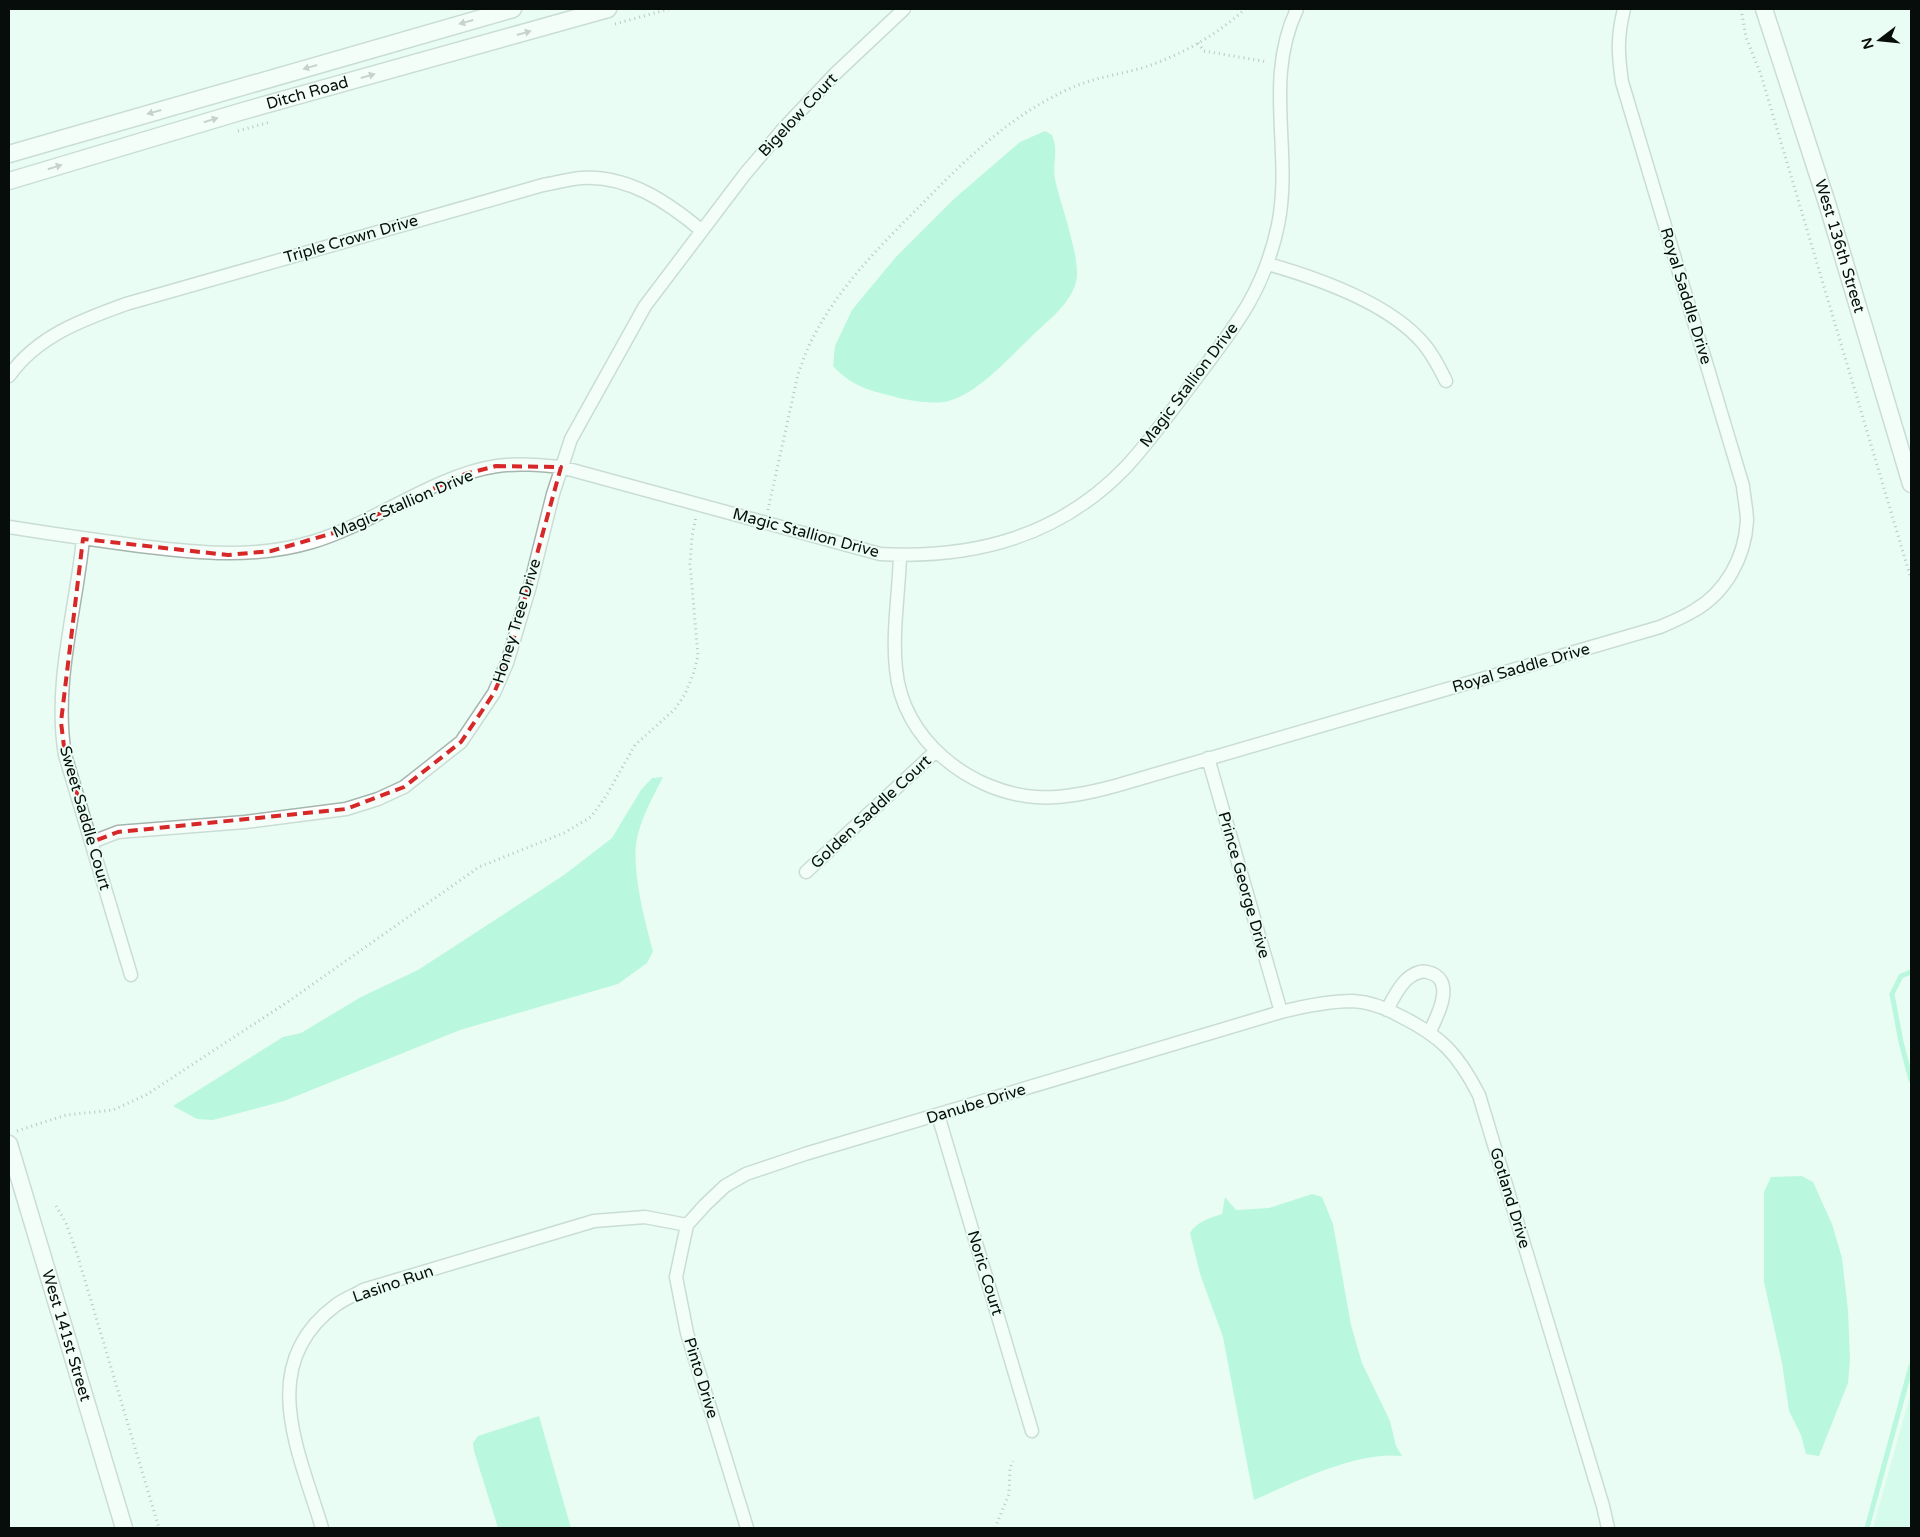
<svg xmlns="http://www.w3.org/2000/svg" width="1920" height="1537" font-family="'Varela Round',sans-serif">
  <style>
    .green { fill: #bbf9df }
    .water { fill: #82efc6 }
    .lines { fill: none; stroke-linecap: round; stroke-linejoin: round }
    .stream { stroke: #82efc6; stroke-width: 5 }
    .minor-casing { stroke: #a4b6ae; stroke-width: 15 }
    .tertiary-casing { stroke: #a4b6ae; stroke-width: 19 }
    .path { stroke: #7b8882; stroke-width: 3; stroke-dasharray: 1 4; stroke-linecap: butt }
    .minor { stroke: #fff; stroke-width: 12 }
    .tertiary { stroke: #fff; stroke-width: 16 }
    .oneway { fill: #9c9e9d }
    .marked { fill: none; stroke: #d62828; stroke-width: 4; stroke-dasharray: 10 6; stroke-linejoin: round }
    .labels { text-anchor: middle; dominant-baseline: central; stroke-width: 4; stroke-linejoin: round; paint-order: stroke }
    .street-label { font-size: 16px; fill: #070d0b; stroke: #eafdf4 }
  </style>
  <rect width="100%" height="100%" fill="#eafdf4"/>
  <path class="green" d="M1911 1392V1528H1873Z"/>
  <path class="water" d="M1045 131 1052 135C1059 152 1052 163 1055 179 1060 203 1082 261 1076 282 1070 305 1047 321 1031 337 1009 358 975 397 944 402 926 404 905 400 888 395 864 389 850 384 833 366L835 346 852 310 895 258 955 198 1020 142Z
    M663 777C653 797 639 821 636 845 633 875 645 922 653 951L647 963 618 984 460 1030 284 1101 213 1120 197 1119 173 1106 283 1037 301 1033 361 997 418 970 564 875 612 838 641 790 652 778Z
    M1802 1176 1813 1182 1832 1224 1842 1258 1848 1310 1850 1360 1848 1383 1819 1456 1806 1454 1801 1435 1789 1411 1782 1363 1764 1282V1192L1771 1177Z
    M1312 1194 1322 1197 1333 1224 1351 1325 1362 1363 1390 1421 1396 1446 1402 1456C1357 1451 1295 1482 1254 1500L1223 1337 1200 1274 1190 1233C1196 1222 1210 1218 1222 1214L1225 1197 1236 1210 1269 1208Z
    M539 1416 571 1528H498L474 1451 473 1443 478 1436Z"/>
  <g class="lines">
    <path class="stream" d="M1911 972 1901 976 1892 994 1901 1042 1911 1080
      M1867 1528 1911 1366"/>
    <g class="minor-casing">
      <path id="minor" d="M1268 264C1317 278 1387 302 1422 342 1432 353 1439 367 1446 381
        M9 376C37 336 82 320 126 304L543 185C555 183 569 179 581 178 627 174 669 203 702 231
        M9 527C52 534 96 540 140 546 198 553 255 559 312 542 373 524 435 475 497 466 518 463 540 465 561 467L880 554C974 559 1059 537 1126 467 1151 440 1172 410 1194 381 1234 328 1264 292 1278 225 1293 152 1263 81 1297 9
        M83 539C76 610 53 684 65 755L131 975
        M900 555C899 593 892 632 896 669 902 739 969 792 1036 797 1062 799 1089 793 1115 786L1660 627C1672 622 1684 617 1695 610 1726 592 1745 557 1747 521 1747 510 1744 498 1743 486L1622 82C1618 54 1617 37 1624 9
        M1208 758 1281 1012
        M92 842 118 832 245 822 346 809 378 799 404 787 461 742 494 693 507 663 530 586 553 494 571 439 645 306 745 174 784 128 836 73 904 9
        M806 872 936 751
        M1387 1010C1392 1000 1398 988 1406 980 1412 975 1419 970 1427 972 1457 978 1438 1015 1430 1031
        M938 1115 1032 1431
        M322 1528C299 1451 255 1365 336 1305 344 1299 355 1295 363 1290L594 1221 645 1217 687 1225
        M747 1528 687 1333 676 1277 687 1225 705 1205 725 1186 746 1174 805 1154 1281 1012C1305 1006 1328 1001 1353 1001 1369 1002 1386 1008 1400 1016 1441 1036 1458 1054 1479 1095L1603 1506 1608 1528"/>
    </g>
    <g class="tertiary-casing">
      <g id="tertiary">
        <path id="s1" d="M1764 9 1827 203 1911 484"/>
        <path d="M9 154 513 9"/>
        <path id="s2" d="M9 181 243 111 608 9"/>
        <path id="s3" d="M9 1144 124 1528"/>
      </g>
    </g>
    <path class="path" d="M1741 9 1746 37 1761 75 1911 579
      M615 24 669 9
      M1198 43 1204 51 1268 62
      M238 131 270 122
      M768 510C775 477 783 443 790 410 794 395 796 378 802 363 824 302 874 252 919 207 963 162 1010 115 1069 89 1094 77 1119 75 1145 67 1181 55 1217 35 1245 9
      M17 1131 66 1115 113 1110 146 1095 289 1001 479 867 564 833 591 817 606 796 635 745 675 709 685 694 693 675 698 656 690 564 692 536 696 517
      M56 1206 66 1223 78 1257 159 1528
      M995 1528 1009 1494 1010 1468 1013 1461"/>
    <use href="#minor" class="minor"/>
    <use href="#tertiary" class="tertiary"/>
  </g>
  <defs><path id="oneway-solid" d="M-6-.8H1V-3.2L6.5 0L1 3.2V.8H-6Z" transform="scale(1.25)"/></defs>
  <g class="oneway">
    <use href="#oneway-solid" transform="translate(466 22) rotate(164)"/>
    <use href="#oneway-solid" transform="translate(524 33) rotate(-16)"/>
    <use href="#oneway-solid" transform="translate(310 67) rotate(164)"/>
    <use href="#oneway-solid" transform="translate(368 76) rotate(-16)"/>
    <use href="#oneway-solid" transform="translate(154 112) rotate(164)"/>
    <use href="#oneway-solid" transform="translate(211 120) rotate(-17)"/>
    <use href="#oneway-solid" transform="translate(55 167) rotate(-17)"/>
  </g>
  <path d="M0 0H1920V1537H0ZM496 466 561 467 507 663 494 693 461 742 404 787 346 809 118 832 92 842 65 755 61 722 83 539 228 555 271 551 344 530 465 474Z" fill="#eafdf4" fill-opacity=".55" fill-rule="evenodd"/>
  <path class="marked" d="M496 466 561 467 507 663 494 693 461 742 404 787 346 809 118 832 92 842 65 755 61 722 83 539 228 555 271 551 344 530 465 474Z"/>
  <g class="labels">
    <g class="street-label">
      <text stroke="none"><textPath href="#s2" startOffset="311">Ditch Road</textPath></text>
      <text transform="translate(798 115) rotate(-47)">Bigelow Court</text>
      <text transform="translate(351 239) rotate(-16)">Triple Crown Drive</text>
      <text stroke="none"><textPath href="#s1" startOffset="249">West 136th Street</textPath></text>
      <text transform="translate(1686 296) rotate(73)">Royal Saddle Drive</text>
      <text transform="translate(1189 385) rotate(-53)">Magic Stallion Drive</text>
      <text transform="translate(403 504) rotate(-23)">Magic Stallion Drive</text>
      <text transform="translate(806 533) rotate(15)">Magic Stallion Drive</text>
      <text transform="translate(517 621) rotate(-73)">Honey Tree Drive</text>
      <text transform="translate(1521 668) rotate(-16)">Royal Saddle Drive</text>
      <text transform="translate(871 812) rotate(-43)">Golden Saddle Court</text>
      <text transform="translate(85 818) rotate(74)">Sweet Saddle Court</text>
      <text transform="translate(1244 885) rotate(74)">Prince George Drive</text>
      <text transform="translate(976 1104) rotate(-17)">Danube Drive</text>
      <text transform="translate(1510 1198) rotate(73)">Gotland Drive</text>
      <text transform="translate(985 1273) rotate(73)">Noric Court</text>
      <text transform="translate(393 1284) rotate(-19)">Lasino Run</text>
      <text stroke="none"><textPath href="#s3" startOffset="200">West 141st Street</textPath></text>
      <text transform="translate(701 1378) rotate(73)">Pinto Drive</text>
    </g>
  </g>
  <rect width="1920" height="1537" fill="none" stroke="#070d0b" stroke-width="20"/>
  <g transform="translate(1880 40) rotate(254)" stroke="#eafdf4" stroke-width="4" paint-order="stroke">
  <path d="M0-4L9 19L0 12L-9 19Z" fill="#070d0b"/>
  <text y="-8" font-size="14" font-weight="bold" text-anchor="middle" fill="#070d0b">N</text>
  </g>
</svg>
